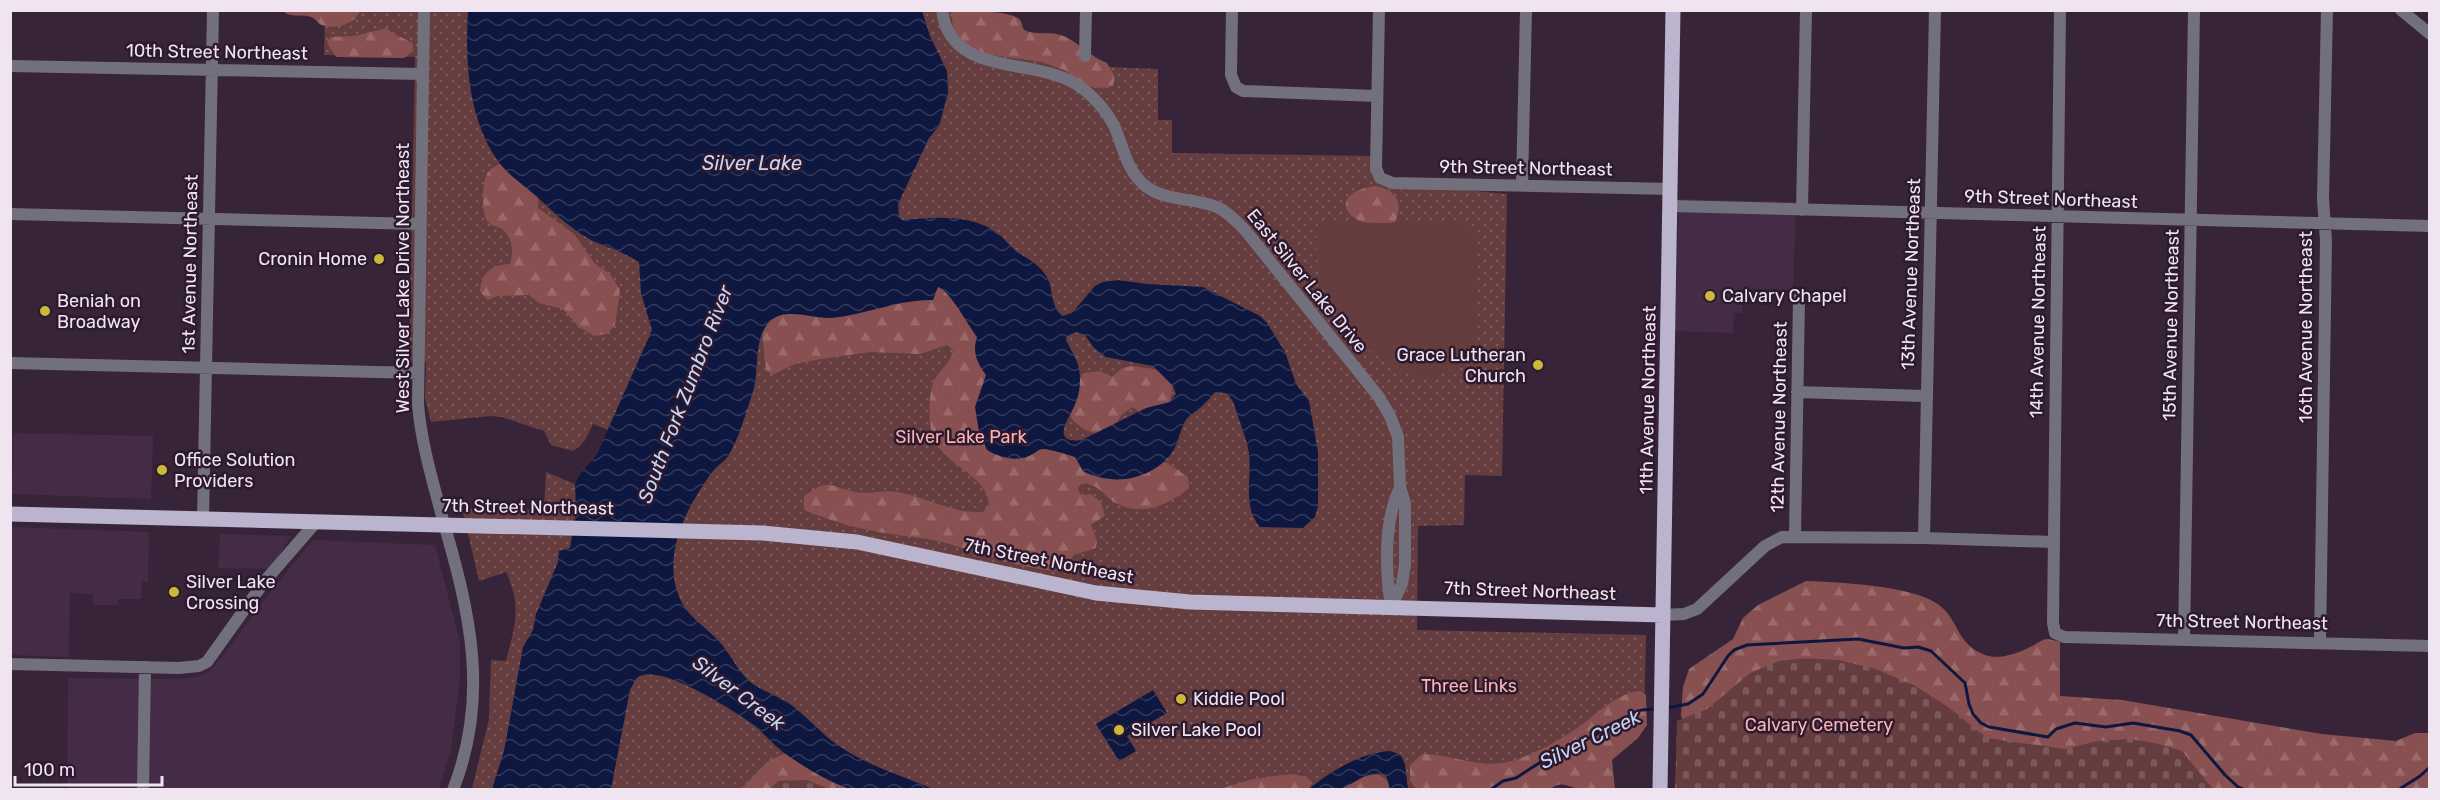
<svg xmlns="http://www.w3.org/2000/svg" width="2440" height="800" font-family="Rubik,sans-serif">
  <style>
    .built { fill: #442c46 }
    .grass { fill: url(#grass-dots) }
    .forest { fill: url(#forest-firs) }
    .cemetery { fill: url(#cemetery-stones) }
    .garden { fill: #653d3e }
    .water { fill: url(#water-waves); fill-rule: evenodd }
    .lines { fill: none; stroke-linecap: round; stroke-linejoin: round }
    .stream { stroke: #0e173f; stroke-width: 3 }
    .minor { stroke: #73707d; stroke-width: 12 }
    .major { stroke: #bab4ce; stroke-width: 15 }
    .poi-dot { fill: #ccb939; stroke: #2d1a2e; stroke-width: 2 }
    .labels { text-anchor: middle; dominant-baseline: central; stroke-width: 5; stroke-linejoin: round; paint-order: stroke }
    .street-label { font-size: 18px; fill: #f0e4f1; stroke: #2d1a2e }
    .poi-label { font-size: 18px; fill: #f0e4f1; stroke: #2d1a2e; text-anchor: start }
    .park-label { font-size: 18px; fill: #fdb3b3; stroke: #2d1a2e }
    .water-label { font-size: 20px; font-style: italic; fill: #c9d4f2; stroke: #2d1a2e }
  </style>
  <defs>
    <pattern id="grass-dots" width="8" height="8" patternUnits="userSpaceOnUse" patternTransform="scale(1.5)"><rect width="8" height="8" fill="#653d3e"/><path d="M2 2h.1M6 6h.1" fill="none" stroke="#7b595a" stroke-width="1.8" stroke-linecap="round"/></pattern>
    <pattern id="forest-firs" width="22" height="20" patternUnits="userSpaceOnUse" patternTransform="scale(1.5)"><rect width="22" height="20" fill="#895051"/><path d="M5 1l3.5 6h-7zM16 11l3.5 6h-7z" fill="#9a696a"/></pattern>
    <pattern id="cemetery-stones" width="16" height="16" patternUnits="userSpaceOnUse" patternTransform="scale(1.5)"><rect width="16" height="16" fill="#653d3e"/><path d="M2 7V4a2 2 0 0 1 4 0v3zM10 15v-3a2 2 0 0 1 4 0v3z" fill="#7b595a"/></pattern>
    <pattern id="water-waves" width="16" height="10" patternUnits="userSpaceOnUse" patternTransform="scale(1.5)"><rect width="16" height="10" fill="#0e173f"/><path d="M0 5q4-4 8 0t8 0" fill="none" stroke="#31395b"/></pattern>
  </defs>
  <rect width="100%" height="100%" fill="#372438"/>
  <path class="built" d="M1679 199 1796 202 1793 290 1743 289 1742 313H1734L1733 333 1675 331Z
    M13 433 153 436 151 499 12 494Z
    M11 527 149 532 148 582H142L141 599H118V605H93V594L70 593 69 657 11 655Z
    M220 534 291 536 271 569 218 568Z
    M313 540 435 545 460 642V679L451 750 439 789 67 790 68 678 179 679 196 677 209 671 221 658 271 591Z"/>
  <path class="grass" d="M325 11H991L990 42 1085 46V66L1158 69V120H1172V153L1376 156V168L1393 183 1507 194 1502 476 1465 475 1464 525 1418 526 1417 630 1646 635 1644 730 1521 789H472L489 719 491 660 506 661C515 626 522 606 506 572L479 581 462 508 544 510 546 472 575 484 580 474 597 454 608 430 593 424C588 435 584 445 573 451L551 445 544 431 502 417 490 416 431 422 425 399 426 362H409L415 57 324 55Z"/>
  <path class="forest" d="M283 11H360C355 24 335 30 322 25 318 24 315 18 311 17 300 13 292 19 283 11Z
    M951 11C965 11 1013 9 1021 21 1022 24 1023 28 1024 30 1037 36 1052 30 1066 37 1082 45 1089 56 1107 63L1115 77 1113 86 1100 88 1088 86 1064 70 1042 62 985 54 959 42 953 27Z
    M387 28C394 36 404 37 413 44V51L404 58 336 57 327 43 330 37 354 36Z
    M504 162 538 190V208L574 234 595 264 610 274 620 290 615 325 607 334 594 336 578 326 563 309 539 303 529 295 497 296 488 300 480 292C481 273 491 265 510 264 514 252 513 238 502 229 498 226 492 227 489 223 480 214 482 182 488 172 492 167 498 165 504 162Z
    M1376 186C1396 191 1404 201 1395 222 1351 235 1320 193 1376 186Z
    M941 280 963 312 1038 445 1146 462 1167 463 1188 477 1189 488C1169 504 1144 517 1118 504 1103 497 1102 485 1082 483L1077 489 1082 496 1091 494 1101 502 1105 516 1091 525 1097 541 1096 548 1074 555 1061 571C1021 570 984 553 946 543 920 536 894 536 869 530 846 526 825 518 804 510V496C831 477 829 487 855 492 869 495 883 489 897 492 927 497 952 514 983 512L989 505C988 471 933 466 930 422 929 410 929 392 934 381 940 369 951 363 953 350L947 345 920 354 871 352 821 359 795 364 772 375 766 370 761 323 772 315Z
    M1133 366 1164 371 1173 379 1170 405 1144 416 1133 407 1122 414 1112 431C1095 436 1082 431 1071 418 1071 399 1073 388 1084 373L1100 371 1112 377 1122 368Z
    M1806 581C1838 582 1911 586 1936 603 1960 618 1954 643 1985 655 2000 660 2016 654 2030 647 2035 645 2041 640 2046 639 2050 639 2056 641 2060 642V696L2122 700 2322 734 2396 741 2415 733H2429V789H2198L1685 726 1681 716 1683 687 1689 669 1733 639 1743 618 1758 605Z
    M1640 691 1646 695 1647 725 1638 738 1612 760 1615 789C1604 789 1592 791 1581 789 1568 788 1561 779 1550 790H1417L1410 781V765L1422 754C1449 754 1476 767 1503 763 1523 760 1557 742 1574 730 1596 716 1613 694 1640 691Z
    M791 750 868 790H740L767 762Z
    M1292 774 1306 777 1312 782 1309 789 1216 790 1253 779Z
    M1379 775 1389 782 1390 789 1340 790 1362 776Z"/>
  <path class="cemetery" d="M1805 658 1838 660 1876 669 1914 685 1948 707 1987 738 2065 749 2097 741 2130 739 2155 743 2182 751 2213 789H1675L1677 721 1707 709 1750 673 1779 661Z
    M807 780 829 789H770L778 781Z"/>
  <path class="garden" d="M1318 222 1468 224 1478 234 1474 359 1427 379C1373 366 1327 319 1318 263 1316 250 1317 236 1318 222Z"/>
  <path class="water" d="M468 11H922L930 36 947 71 948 93 939 126 929 138 898 204 899 217 903 220C935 217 974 213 1001 236 1006 241 1011 247 1017 252 1029 259 1041 266 1048 279 1053 290 1051 309 1063 316L1072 313 1095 286 1103 282 1119 280 1147 284 1203 287 1260 316 1267 323 1285 352 1296 384 1309 401 1318 452V506L1315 517 1303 528 1260 527C1242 506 1252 479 1249 454 1248 443 1243 432 1240 422 1235 410 1236 402 1226 393L1215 392C1210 397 1207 402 1202 406 1196 412 1190 414 1185 421 1180 431 1179 441 1173 451 1153 480 1114 487 1083 471L1075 457C1070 455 1046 448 1042 449 1037 450 1034 454 1029 456 1015 462 999 457 987 450L979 432 975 407 986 375C977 363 972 352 977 337 968 325 950 291 938 287L933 300C899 299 865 315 831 318 814 319 788 308 773 319 752 334 760 370 753 392 746 411 741 433 731 451 727 460 719 464 713 471 686 507 660 557 681 601 688 616 706 628 718 640 729 652 736 668 748 680 759 690 774 694 787 702 805 714 821 734 839 746 868 766 901 775 933 789H850C829 782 809 770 790 757 774 747 763 731 748 721 729 708 662 665 640 676 635 678 633 685 630 690L611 789H492L504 751 523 647 533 630 536 614 558 562 559 551 570 548 576 510 575 484 580 474 597 454 652 330 641 293 639 262C624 252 609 248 593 241 573 231 551 210 535 195 524 185 511 177 501 165 468 122 465 62 468 11ZM1076 332 1085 335 1094 348 1106 357 1153 366 1173 386 1176 394 1170 402 1146 408 1082 440C1047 444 1072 415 1076 402 1079 395 1080 387 1080 379 1080 363 1073 354 1066 340L1067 336Z
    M1153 690 1167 713 1127 736 1136 751 1119 761 1096 724Z
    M1390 751 1401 755 1405 765 1408 789H1390L1386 775C1368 769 1358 782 1342 788 1333 792 1318 790 1309 789 1331 771 1360 753 1390 751Z"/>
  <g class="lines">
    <path class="stream" d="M1666 708 1688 704 1703 694 1728 656 1734 650 1747 645 1858 639 1904 648 1918 647 1931 651 1965 683 1969 704 1973 714 1981 723 1989 727 2048 737 2056 729 2075 723 2106 727 2133 723 2180 731 2191 735 2225 775 2238 787 2245 790
      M1490 790 1503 781 1516 778 1550 756 1594 736 1611 724 1641 710 1656 709
      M2398 790 2420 776 2430 767"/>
    <path class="minor" d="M424 10 418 404C421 443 433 482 443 520 470 613 490 696 453 790
      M942 10C950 77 1032 57 1076 84 1092 94 1107 111 1115 128 1124 149 1126 168 1143 184 1163 202 1193 197 1217 207 1228 212 1236 221 1245 230L1379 397 1390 416 1398 437 1400 487 1405 503V564L1402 584 1391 607
      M1232 10 1231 75 1236 87 1243 91 1377 96
      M1379 10 1376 168 1380 178 1393 183 1671 189
      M2060 10 2053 623 2055 633 2064 637 2430 646
      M2401 10 2430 34
      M1085 56 1086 10
      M10 66 423 74
      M1522 185 1526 10
      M1671 206 2430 226
      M1802 210 1806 10
      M10 214 420 224
      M10 363 418 373
      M1797 392 1925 396
      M203 519 213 10
      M1795 536 1799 298
      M1924 538 1935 10
      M1391 606C1385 569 1384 521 1400 487
      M1663 615 1684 614 1697 609 1765 546 1782 537 1924 538 2054 542
      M2184 640 2194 10
      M2320 643 2326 241 2323 199 2327 10
      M10 664 179 668 199 666 207 662 264 582 317 521
      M143 790 145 667"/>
    <path class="major" d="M10 514 762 533 857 542 1096 593 1190 602 1663 615
      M1660 790 1673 10"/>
  </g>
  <g class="poi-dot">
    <circle cx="379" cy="259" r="6"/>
    <circle cx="1710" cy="296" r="6"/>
    <circle cx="45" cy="311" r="6"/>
    <circle cx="1538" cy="365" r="6"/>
    <circle cx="162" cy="470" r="6"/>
    <circle cx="174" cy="592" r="6"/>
    <circle cx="1181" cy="699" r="6"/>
    <circle cx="1119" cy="730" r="6"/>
  </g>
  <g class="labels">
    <g class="street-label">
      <text transform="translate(217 52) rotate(1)">10th Street Northeast</text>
      <text transform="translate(1526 168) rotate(1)">9th Street Northeast</text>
      <text transform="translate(2051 199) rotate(2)">9th Street Northeast</text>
      <text transform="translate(190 264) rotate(-89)">1st Avenue Northeast</text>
      <text transform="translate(1911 274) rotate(-88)">13th Avenue Northeast</text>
      <text transform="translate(403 278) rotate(-90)">West Silver Lake Drive Northeast</text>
      <text transform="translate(1307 281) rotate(51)">East Silver Lake Drive</text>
      <text transform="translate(2038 322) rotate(-89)">14th Avenue Northeast</text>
      <text transform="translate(2171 325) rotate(-89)">15th Avenue Northeast</text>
      <text transform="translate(2306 327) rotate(-90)">16th Avenue Northeast</text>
      <text transform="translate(1648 400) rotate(-89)">11th Avenue Northeast</text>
      <text transform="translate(1779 417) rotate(-89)">12th Avenue Northeast</text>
      <text transform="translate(528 507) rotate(1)">7th Street Northeast</text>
      <text transform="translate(1049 561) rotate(11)">7th Street Northeast</text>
      <text transform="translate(1530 591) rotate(2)">7th Street Northeast</text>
      <text transform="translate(2242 622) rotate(1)">7th Street Northeast</text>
    </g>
    <g class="poi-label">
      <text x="367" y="259" text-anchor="end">Cronin Home</text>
      <text x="1722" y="296">Calvary Chapel</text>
      <text x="57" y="301">Beniah on<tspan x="57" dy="21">Broadway</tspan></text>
      <text x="1526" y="355" text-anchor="end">Grace Lutheran<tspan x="1526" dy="21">Church</tspan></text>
      <text x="174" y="460">Office Solution<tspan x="174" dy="21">Providers</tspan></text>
      <text x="186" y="582">Silver Lake<tspan x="186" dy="21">Crossing</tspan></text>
      <text x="1193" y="699">Kiddie Pool</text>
      <text x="1131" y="730">Silver Lake Pool</text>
    </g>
    <g class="park-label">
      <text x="961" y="437">Silver Lake Park</text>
      <text x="1469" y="686">Three Links</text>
      <text x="1819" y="725">Calvary Cemetery</text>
    </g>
    <g class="water-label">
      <text x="752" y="163">Silver Lake</text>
      <text transform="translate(685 394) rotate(-69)">South Fork Zumbro River</text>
      <text transform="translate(739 693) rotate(37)">Silver Creek</text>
      <text transform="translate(1590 739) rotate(-26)">Silver Creek</text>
    </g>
  </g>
  <rect width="2440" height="800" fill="none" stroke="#f0e4f1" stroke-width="24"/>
  <path d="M15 776v9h147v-9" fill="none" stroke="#f0e4f1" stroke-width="3"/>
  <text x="24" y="776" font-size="18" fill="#f0e4f1" stroke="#2d1a2e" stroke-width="4.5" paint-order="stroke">100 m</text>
</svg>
